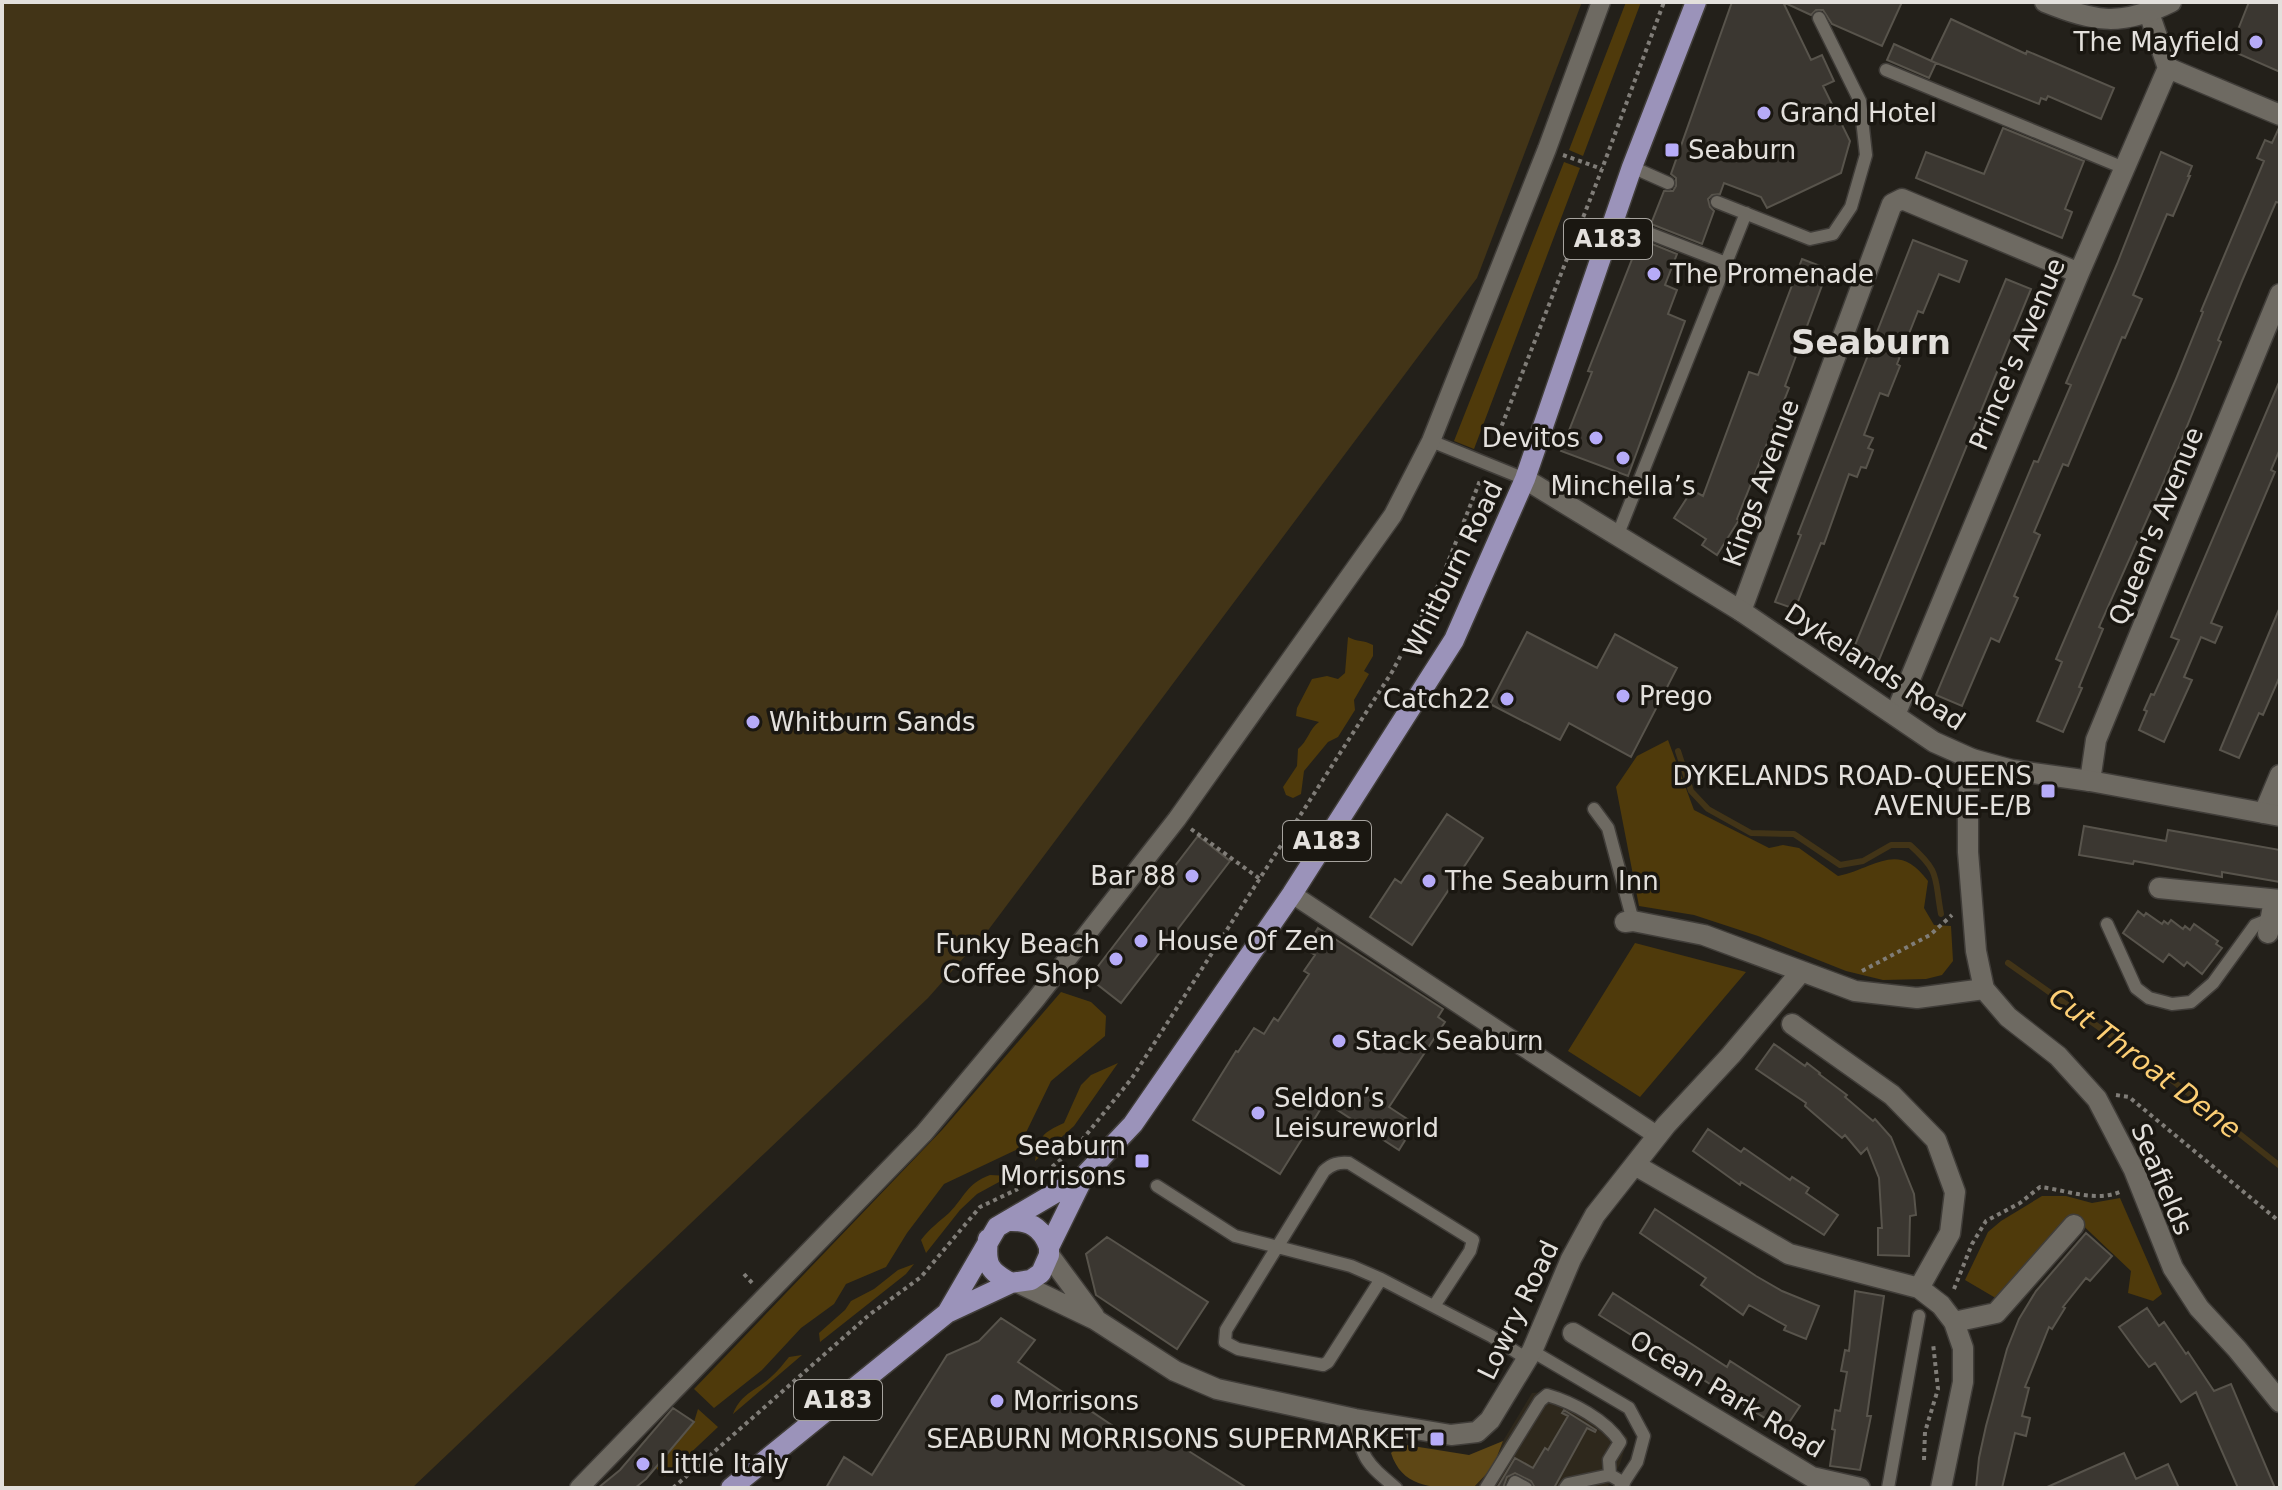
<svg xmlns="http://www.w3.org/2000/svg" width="2282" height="1490" font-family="'DejaVu Sans',sans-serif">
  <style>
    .built { fill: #2e281c }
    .green { fill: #4f3a0b }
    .forest { fill: #5e4715 }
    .water { fill: #423417 }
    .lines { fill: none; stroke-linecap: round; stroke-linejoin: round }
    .stream { stroke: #423417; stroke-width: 6 }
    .building { fill: #3b3731; stroke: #58544c; stroke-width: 2 }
    .service-casing { stroke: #403d39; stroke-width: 15 }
    .pedestrian-casing { stroke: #403d39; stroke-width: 21 }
    .minor-casing { stroke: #403d39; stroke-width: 23 }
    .tertiary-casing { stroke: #403d39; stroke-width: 23 }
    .secondary-casing { stroke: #403d39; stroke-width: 23 }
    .primary-casing { stroke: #403d39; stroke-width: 23 }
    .path { stroke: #807d78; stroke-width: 4; stroke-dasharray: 4 4; stroke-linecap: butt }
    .service { stroke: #6e6a62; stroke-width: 12 }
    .pedestrian { stroke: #6e6a62; stroke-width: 18 }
    .minor { stroke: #6e6a62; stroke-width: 20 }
    .tertiary { stroke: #6e6a62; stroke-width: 20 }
    .secondary { stroke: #6e6a62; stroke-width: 20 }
    .primary { stroke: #9b93ba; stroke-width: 20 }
    .poi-dot { fill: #b6abf8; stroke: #1a1711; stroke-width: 3 }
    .labels { text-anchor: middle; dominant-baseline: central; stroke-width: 7; stroke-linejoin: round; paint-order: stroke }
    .shield { fill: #1a1711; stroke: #a7a49f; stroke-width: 2 }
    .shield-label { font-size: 24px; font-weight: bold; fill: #e3e0dc }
    .poi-label { font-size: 26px; fill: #e3e0dc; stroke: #1a1711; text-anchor: start }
    .street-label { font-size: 26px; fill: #e3e0dc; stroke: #1a1711 }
    .water-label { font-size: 28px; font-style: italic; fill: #fcce74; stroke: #1a1711 }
    .district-label { font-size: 34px; font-weight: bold; fill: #e3e0dc; stroke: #1a1711 }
  </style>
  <rect width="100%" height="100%" fill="#23201a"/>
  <path class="built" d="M1556 1391 1603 1415 1628 1438 1620 1464 1607 1488H1473L1493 1467 1503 1441 1532 1393Z"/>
  <path class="green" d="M1626 2H1641L1583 156 1569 150Z
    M1564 162 1580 168 1474 449 1454 441Z
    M1348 637C1357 642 1364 640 1373 645V656L1364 671 1369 674 1354 700 1355 710 1338 737 1328 742 1304 771 1301 794 1293 798 1286 795 1283 787 1297 766 1298 749C1308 741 1309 729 1319 722L1296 716 1297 708 1312 679 1327 676 1338 679 1345 673Z
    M1668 740 1694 810 1769 848 1783 845 1799 848 1838 876C1876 868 1898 840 1928 881L1924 908 1934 925 1951 926 1953 961 1942 975 1926 979 1883 980 1846 971 1758 936 1694 915 1639 906 1616 787 1637 756Z
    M1635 943 1746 972 1640 1097 1568 1051Z
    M1061 992 1091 1002 1106 1016 1105 1036 1051 1081 1018 1149 944 1184 907 1233 886 1267 846 1284 834 1304 801 1328 762 1370 714 1408 694 1389 942 1130Z
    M1118 1063 1074 1126 1035 1161C1039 1136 1042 1133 1064 1123L1081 1085 1091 1075Z
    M990 1175 1010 1176 977 1194 960 1210 926 1253 921 1240C930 1228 939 1222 949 1213 965 1197 966 1184 990 1175Z
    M2042 1196H2066L2092 1203 2120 1198 2162 1294 2153 1301 2128 1293 2131 1271 2074 1217 1999 1300 1965 1280 1988 1232 2001 1221Z
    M914 1264 906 1274 820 1342 819 1333 845 1310 851 1301 874 1289 898 1270Z
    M802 1355 733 1414C741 1393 756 1391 771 1377 778 1371 783 1364 789 1357Z
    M698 1409 718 1427 665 1477 656 1468 694 1422Z"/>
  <path class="forest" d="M1503 1441 1493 1467 1473 1488C1436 1488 1403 1490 1391 1453L1400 1444 1469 1455Z"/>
  <path class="water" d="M2 2H1582L1477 278 989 929 928 998 412 1488H2Z"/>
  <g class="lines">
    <path class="stream" d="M1678 751 1691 791 1708 809 1751 833 1794 834 1840 865 1863 861 1891 845H1910C1941 873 1934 876 1941 914
      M2008 963 2154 1066 2280 1166"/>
  </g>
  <path class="building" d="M1732 2H1902L1882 46 1832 24 1823 10H1816L1811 15 1783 2 1811 60 1822 55 1834 81 1823 86 1850 141 1841 173 1767 208 1761 197 1724 183 1720 194 1712 195 1708 199 1710 207 1714 211 1702 244 1651 224 1664 191H1673L1676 186V178L1671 174Z
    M2249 2H2280V72L2230 50Z
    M1951 19 2026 54 2027 51 2114 88 2101 119 2048 96 2046 100 2041 98 2039 104 1931 61Z
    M1894 44 1936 63 1929 78 1887 60Z
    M2003 128 2084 161 2065 209 2072 212 2062 238 1916 178 1926 152 1984 174Z
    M2279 128 2280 203 2276 202 2242 281 2218 340 2221 342 2173 461 2099 627 2103 629 2079 687 2082 688 2063 732 2037 721 2062 662 2056 659 2176 379 2203 312 2201 311 2264 161 2257 158 2265 140 2272 143Z
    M2161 152 2192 166 2188 176H2190L2173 216 2167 214 2133 295 2142 299 2125 338 2122 337 2068 466 2063 464 2034 532 2040 535 2014 596 2018 598 1999 642 1991 638 1962 706 1936 695 2034 461 2038 462 2071 385 2066 383 2117 264Z
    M1640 239 1677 254 1665 285 1677 290 1668 314 1685 321 1628 476 1561 451 1592 372 1588 371Z
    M1913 240 1967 261 1959 282 1939 274 1923 313 1918 311 1897 364 1900 366 1888 396 1880 393 1864 435 1873 438 1868 448 1873 450 1866 468 1861 467 1857 477 1849 474 1824 544 1821 543 1795 609 1775 602 1801 535 1798 534Z
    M1802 259 1828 269 1785 386 1789 388 1737 519 1739 520 1717 555 1702 545 1706 539 1674 518 1692 490 1703 496 1749 372 1758 375Z
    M2006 279 2031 289 1879 660 1853 650Z
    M2280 380V449L2271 470 2275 472 2211 623 2222 627 2215 643 2201 637 2184 677 2192 680 2164 742 2139 730 2147 711 2144 710 2151 694 2154 695 2179 640 2171 637Z
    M2280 607V676L2263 715 2259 713 2239 758 2220 750Z
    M1527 632 1597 668 1615 634 1677 668 1631 757 1569 723 1560 740 1490 704Z
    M1447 814 1483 838 1412 945 1370 917 1395 879 1401 883Z
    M2084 826 2166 841 2168 830 2280 850V882L2222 872V877L2134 861 2133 864 2079 855Z
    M1198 836 1230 861 1121 1003 1089 978Z
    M2138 911 2144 916 2146 913 2162 924 2164 921 2168 924 2171 920 2183 929 2185 926 2190 930 2194 924 2218 941 2216 944 2222 948 2202 974 2187 962 2184 966 2169 954 2163 962 2123 933Z
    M1318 928 1443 1009 1438 1017 1445 1022 1389 1107 1415 1124 1399 1150 1325 1102 1280 1174 1193 1120 1236 1051 1238 1052 1254 1028 1264 1034 1274 1018 1278 1021 1309 974 1304 971 1315 955 1305 949Z
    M1774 1044 1805 1066 1807 1063 1820 1073 1819 1074 1847 1095 1845 1097 1873 1121 1875 1119 1891 1137 1914 1194 1916 1215 1910 1216 1909 1256 1878 1255V1228H1882L1879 1178 1867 1148 1861 1154 1845 1135 1842 1138 1805 1106 1806 1103 1756 1069Z
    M1708 1129 1741 1152 1744 1148 1790 1180 1792 1177 1809 1188 1806 1193 1838 1215 1824 1235 1741 1182 1740 1185 1693 1151Z
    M1655 1209 1756 1276 1782 1291 1819 1306 1806 1339 1784 1330 1786 1326 1749 1305 1743 1315 1701 1285 1706 1278 1640 1233Z
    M2086 1233 2112 1256 2090 1281 2086 1278 2063 1307 2065 1308 2052 1329 2049 1327 2025 1387 2029 1388 2022 1416 2030 1418 2026 1436 2015 1433 2002 1488H1976L1979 1458 1986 1426 2007 1349 2019 1319 2036 1291Z
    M1107 1237 1208 1302 1177 1349 1096 1295 1086 1254Z
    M1855 1291 1884 1296 1867 1416H1871L1860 1470 1830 1466 1835 1430 1832 1429 1835 1410 1840 1411 1847 1372 1841 1371 1845 1350 1849 1351Z
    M1613 1293 1727 1367 1730 1361 1800 1406 1784 1430 1599 1315Z
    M2147 1308 2159 1326 2164 1322 2186 1354 2188 1352 2214 1391 2231 1384 2275 1488H2238L2196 1392 2181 1402 2155 1363 2149 1367 2138 1353 2119 1327Z
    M1001 1318 1035 1340 1018 1362 1146 1448 1157 1431 1247 1488H826L844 1457 872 1475 947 1355 979 1341Z
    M673 1408 694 1422 646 1479 635 1488H598L620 1470Z
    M1564 1410 1596 1430 1595 1432 1587 1428 1554 1488H1535L1531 1481 1515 1473 1507 1477 1503 1488H1497L1515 1458 1533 1468 1545 1448 1548 1450 1568 1416 1562 1413Z
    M2124 1453 2136 1479 2168 1464 2179 1488H2045Z"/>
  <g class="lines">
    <g class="service-casing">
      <path id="service" d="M1886 70 2124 168
        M1632 167 1668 183
        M1717 202 1810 239 1833 234 1851 207 1866 155 1860 101 1819 18
        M1615 220 1726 263
        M1431 441 1525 479
        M1618 534 1746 213
        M1594 809 1608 828 1633 921
        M2107 924 2136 988 2149 998 2172 1004 2191 1002 2213 983 2255 925 2270 919
        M1157 1186 1235 1236 1351 1266 1381 1279 1491 1336 1527 1359
        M1381 1279 1328 1362 1323 1365 1238 1349 1225 1342 1226 1330 1324 1171C1332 1164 1338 1162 1349 1163L1473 1240 1470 1251 1434 1306
        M1532 1351 1629 1408 1644 1436 1637 1462 1620 1488
        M1355 1419C1362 1459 1365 1462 1396 1488
        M1486 1488 1540 1401 1547 1395C1572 1402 1606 1420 1620 1442L1609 1460 1610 1475 1624 1483
        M1512 1488 1515 1482 1526 1488
        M1565 1488 1568 1484 1610 1475
        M1888 1488 1919 1316"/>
    </g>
    <g class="pedestrian-casing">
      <path id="pedestrian" d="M1292 894 1658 1136
        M579 1488 924 1133 1036 999 1177 819 1393 515 1431 441 1547 149 1601 2"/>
    </g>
    <g class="minor-casing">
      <path id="minor" d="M2168 68 2280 115
        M1741 611 1892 204 1902 199 2079 273
        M1895 715 2079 273 2168 68 2149 13
        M1972 759 1968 801V852L1976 951 1984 989 2008 1017 2058 1056 2097 1099 2134 1170 2173 1268 2199 1308 2237 1349 2280 1402
        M2090 781 2096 740 2280 294
        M2264 813 2280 775
        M2159 888 2280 900
        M1625 922 1633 921 1704 935 1855 991 1917 998 1984 989
        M2268 933 2274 900
        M1792 1024 1892 1095 1936 1140 1955 1192 1950 1233 1919 1288
        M1635 1165 1789 1254 1919 1288 1941 1305 1954 1322 1963 1348V1382L1941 1488
        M1049 1255 1094 1316
        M1019 1283 1096 1320 1175 1371 1217 1389 1355 1419 1451 1435 1477 1432 1490 1420 1532 1351 1571 1259 1595 1215 1666 1125 1731 1055 1800 973
        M1954 1322 1996 1313 2074 1225
        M1573 1333 1812 1477 1860 1488"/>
    </g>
    <g class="tertiary-casing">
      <path id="tertiary" d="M2045 2C2095 22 2121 27 2171 2"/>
    </g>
    <g class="secondary-casing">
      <path id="secondary" d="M1525 479 1741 611 1934 742 1972 759 2012 770 2090 781 2280 816"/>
    </g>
    <g class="primary-casing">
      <path id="primary" d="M1008 1221C1029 1220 1042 1227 1049 1247
        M988 1239C985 1265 989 1271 1011 1283
        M947 1313 997 1227 1084 1176 1133 1124 1292 894 1454 640 1525 479 1632 167 1696 2
        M731 1488 947 1313 1011 1283 1031 1280 1041 1273 1049 1255V1247L1084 1176"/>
    </g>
    <path class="path" d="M1563 155 1602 169
      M1493 448 1602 169 1664 2
      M1191 829 1260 879
      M1862 971 1930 935 1952 915
      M2116 1095 2129 1097 2280 1222
      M1046 1172 1078 1145 1132 1078 1392 672 1441 580 1481 478
      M744 1274 753 1284
      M1954 1289 1972 1244 1986 1221 2020 1203 2040 1187C2067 1190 2096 1203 2122 1191
      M1924 1460 1925 1432 1938 1389 1933 1343
      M673 1488 869 1315 921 1277 980 1207 1018 1189"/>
    <use href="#service" class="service"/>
    <use href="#pedestrian" class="pedestrian"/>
    <use href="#minor" class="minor"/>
    <use href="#tertiary" class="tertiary"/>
    <use href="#secondary" class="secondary"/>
    <use href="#primary" class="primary"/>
  </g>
  <g class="poi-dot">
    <circle cx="2256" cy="42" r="8"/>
    <circle cx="1764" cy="113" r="8"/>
    <rect x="1664" y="142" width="16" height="16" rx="4"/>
    <circle cx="1654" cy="274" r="8"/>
    <circle cx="1596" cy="438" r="8"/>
    <circle cx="1623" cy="458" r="8"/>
    <circle cx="1623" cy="696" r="8"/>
    <circle cx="1507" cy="699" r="8"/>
    <circle cx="753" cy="722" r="8"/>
    <rect x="2040" y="783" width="16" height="16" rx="4"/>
    <circle cx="1192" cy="876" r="8"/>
    <circle cx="1429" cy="881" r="8"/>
    <circle cx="1141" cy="941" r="8"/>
    <circle cx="1116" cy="959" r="8"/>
    <circle cx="1339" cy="1041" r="8"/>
    <circle cx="1258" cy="1113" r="8"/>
    <rect x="1134" y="1153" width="16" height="16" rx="4"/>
    <circle cx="997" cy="1401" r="8"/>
    <rect x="1429" y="1431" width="16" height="16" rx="4"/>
    <circle cx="643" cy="1464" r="8"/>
  </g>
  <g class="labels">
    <g class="shield">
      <rect x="1564" y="219" width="88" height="40" rx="6"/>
      <rect x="1283" y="821" width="88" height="40" rx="6"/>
      <rect x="794" y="1380" width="88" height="40" rx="6"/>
    </g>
    <g class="shield-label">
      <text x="1608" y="239">A183</text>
      <text x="1327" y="841">A183</text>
      <text x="838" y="1400">A183</text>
    </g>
    <g class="poi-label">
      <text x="2240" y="42" text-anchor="end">The Mayfield</text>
      <text x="1780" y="113">Grand Hotel</text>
      <text x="1688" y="150">Seaburn</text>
      <text x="1670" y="274">The Promenade</text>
      <text x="1580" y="438" text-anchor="end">Devitos</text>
      <text x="1623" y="486" text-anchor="middle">Minchella’s</text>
      <text x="1639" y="696">Prego</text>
      <text x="1491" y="699" text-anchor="end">Catch22</text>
      <text x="769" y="722">Whitburn Sands</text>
      <text x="2032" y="776" text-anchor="end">DYKELANDS ROAD-QUEENS<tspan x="2032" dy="30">AVENUE-E/B</tspan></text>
      <text x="1176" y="876" text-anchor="end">Bar 88</text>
      <text x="1445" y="881">The Seaburn Inn</text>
      <text x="1157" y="941">House Of Zen</text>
      <text x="1100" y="944" text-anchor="end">Funky Beach<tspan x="1100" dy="30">Coffee Shop</tspan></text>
      <text x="1355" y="1041">Stack Seaburn</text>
      <text x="1274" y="1098">Seldon’s<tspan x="1274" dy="30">Leisureworld</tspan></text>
      <text x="1126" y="1146" text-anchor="end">Seaburn<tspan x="1126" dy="30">Morrisons</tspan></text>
      <text x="1013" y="1401">Morrisons</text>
      <text x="1421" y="1439" text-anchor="end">SEABURN MORRISONS SUPERMARKET</text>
      <text x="659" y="1464">Little Italy</text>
    </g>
    <g class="street-label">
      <text transform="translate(2017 354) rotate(-67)">Prince's Avenue</text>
      <text transform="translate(1761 483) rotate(-70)">Kings Avenue</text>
      <text transform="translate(2156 526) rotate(-68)">Queen's Avenue</text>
      <text transform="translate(1453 569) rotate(-64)">Whitburn Road</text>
      <text transform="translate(1875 667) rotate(33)">Dykelands Road</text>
      <text transform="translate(2162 1179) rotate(67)">Seafields</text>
      <text transform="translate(1518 1310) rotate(-64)">Lowry Road</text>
      <text transform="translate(1727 1394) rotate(31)">Ocean Park Road</text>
    </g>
    <g class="water-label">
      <text transform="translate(2145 1063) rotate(37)">Cut Throat Dene</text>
    </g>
    <g class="district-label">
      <text x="1871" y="342">Seaburn</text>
    </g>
  </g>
  <rect width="2282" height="1490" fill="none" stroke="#e3e0dc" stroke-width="8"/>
</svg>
